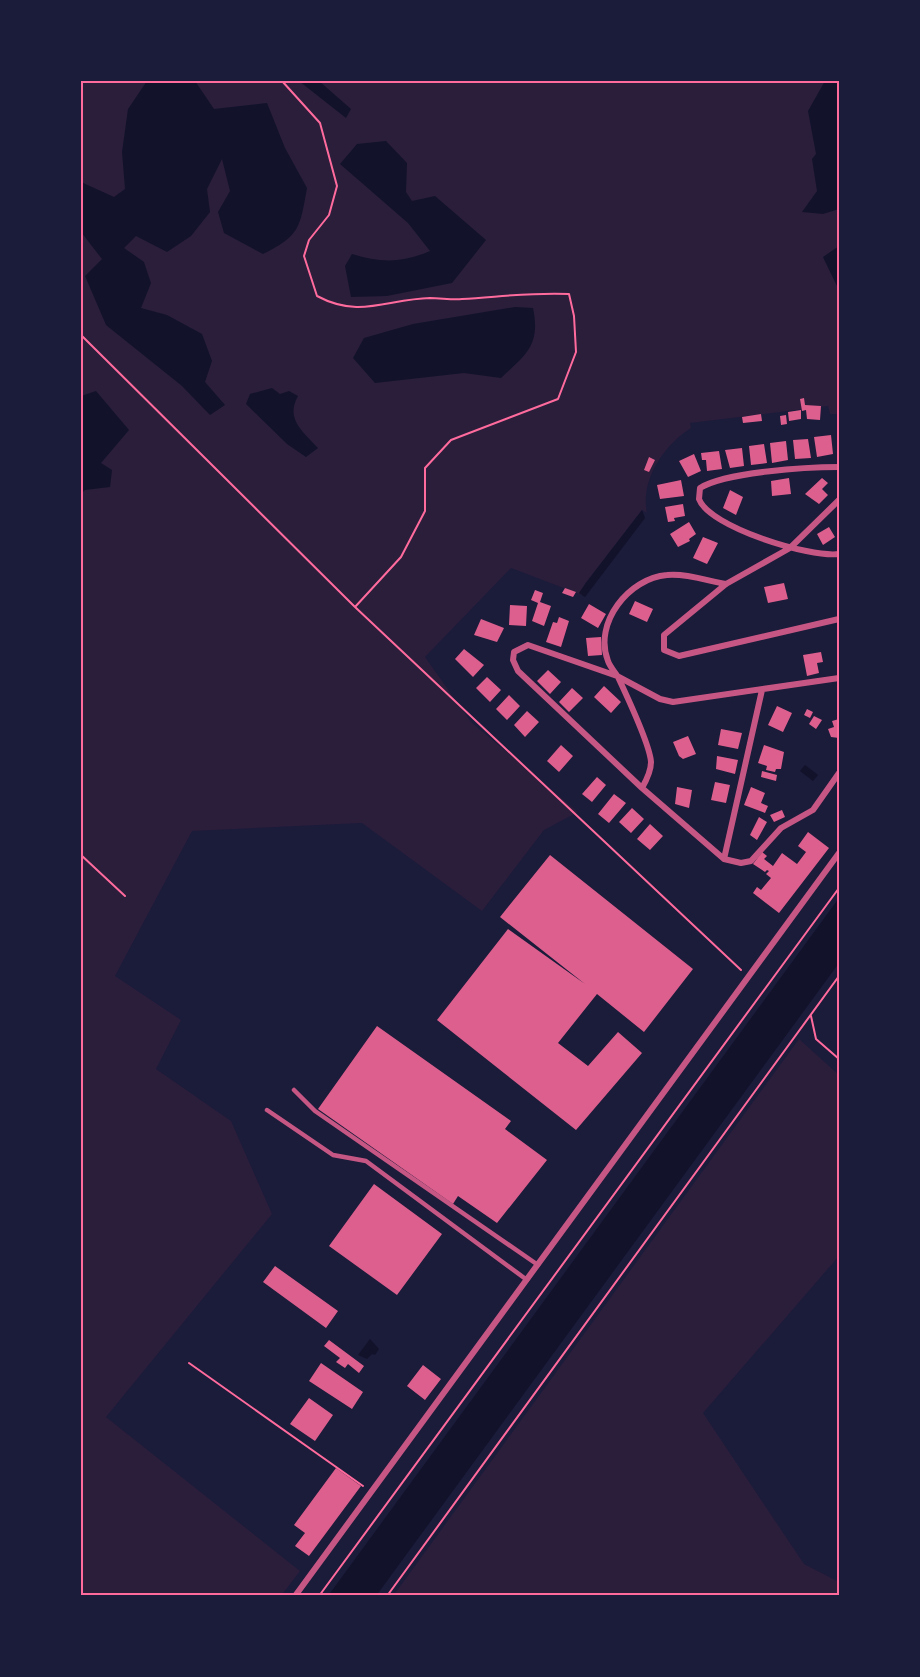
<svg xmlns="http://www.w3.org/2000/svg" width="920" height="1677" font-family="'PT Sans',sans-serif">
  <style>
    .green { fill: #2a1e3b }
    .water { fill: #12122b }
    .building { fill: #dd5f8e }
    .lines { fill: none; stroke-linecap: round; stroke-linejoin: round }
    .path { stroke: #ff6b9d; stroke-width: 2 }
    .service { stroke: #c65784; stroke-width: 4.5 }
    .minor { stroke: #c65784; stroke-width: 6 }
    .neatline { fill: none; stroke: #ff6b9d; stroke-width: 2 }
  </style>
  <rect width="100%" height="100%" fill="#1b1b3a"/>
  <path class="green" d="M81 81H839V280L823 257 839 290V414H830L828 406 690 423 691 428C664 445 640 480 647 513L642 510 585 584 582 595 511 568 425 657 471 722 578 812 544 830 482 911 362 823 192 831 115 976 181 1020 156 1069 231 1121 272 1214 106 1417 300 1571 281 1596H81Z
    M799 1039 839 1075V1256L703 1413 804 1564 839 1582V1596H393Z"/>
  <path class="water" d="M147 81H195L214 109 267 103 285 148 307 188C300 227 300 236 263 254L224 233 218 212 230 191 222 159 207 189 210 212 191 236 167 252 136 236 124 248 144 262 151 283 141 308 167 315 202 334 212 361 205 382 225 405 210 415 182 386 106 325 85 276 102 259 81 232V182L114 197 125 189 122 152 128 109Z
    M299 81H319L351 109 346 118Z
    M825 81H839V209L823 214 802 212 817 191 812 159 816 154 808 111Z
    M386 141 407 163 406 192 412 201 435 196 486 240 452 283 387 296 351 297 345 266 352 254C380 263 403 263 430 251L408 223 340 164 357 144Z
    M839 246V290L823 257Z
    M515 307 533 308C541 346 525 355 501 378L464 373 375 383 353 358 364 338 413 324Z
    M272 388 280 394 289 391 298 396C285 419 303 432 318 448L306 457 287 444 246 404 250 394Z
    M96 391 129 430 101 463 112 470 110 487 85 490 81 494V396Z
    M642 510 645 518 585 597 579 593 585 584Z
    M805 765 818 775 813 781 800 771Z
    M839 898V963L376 1596H328Z
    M370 1339 379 1349 375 1355 372 1354 367 1359 358 1355Z"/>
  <path class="building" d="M804 398 805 405 821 406 820 420 807 419 806 410 802 411 800 399Z
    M801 410V419L789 421 788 412Z
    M761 414 762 421 743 423 742 417Z
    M786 415 787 424 781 425 780 416Z
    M831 435 833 454 817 457 814 437Z
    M808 439 811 458 795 459 793 440Z
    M786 441 788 460 772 463 770 443Z
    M764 444 767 463 751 465 749 446Z
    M742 448 744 466 730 468 725 450Z
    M719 451 722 469 707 471 706 460H702L701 453Z
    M694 454 701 471 688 477 679 461Z
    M649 457 655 460 649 472 644 470Z
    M789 478 791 494 772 496 771 481Z
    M822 478 828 483 822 489 828 495 819 504 805 494Z
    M681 480 684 496 660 499 657 485Z
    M730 490 743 497 736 515 723 508Z
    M683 504 685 516 674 518 675 521 668 522 665 507Z
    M689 522 696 534 689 539 690 541 678 547 670 534Z
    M829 527 835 537 823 545 817 534Z
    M703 537 718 543 707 564 693 558Z
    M784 583 788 599 768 603 764 587Z
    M565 588 576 592 573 597 562 593Z
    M535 590 543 593 540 602 551 606 544 626 532 621 538 603 531 600Z
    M635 601 653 609 647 622 629 614Z
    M589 604 606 614 598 628 581 618Z
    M510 605 527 606 526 626 509 625Z
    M559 617 569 621 561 647 546 642 553 622 557 623Z
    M481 619 504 628 497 642 474 635Z
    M601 637 602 655 588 656 586 638Z
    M464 649 484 665 473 677 455 659Z
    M821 652 823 662 817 663 819 673 807 676 803 655Z
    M548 670 561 682 550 694 537 681Z
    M487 677 501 690 490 702 476 688Z
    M604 686 621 702 611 713 594 697Z
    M572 688 583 698 569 712 559 702Z
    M509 695 520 706 507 720 496 709Z
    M777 706 792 713 783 732 768 725Z
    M807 709 813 712 810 718 804 715Z
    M527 711 539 722 525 737 514 725Z
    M814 716 822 720 816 729 809 724Z
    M839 719V738L831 737 828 729 834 727 832 721Z
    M721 729 742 733 738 749 718 745Z
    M688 736 696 754 683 759 679 756 673 742Z
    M561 745 573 756 559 772 547 761Z
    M764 745 784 752 781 769H776L775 772 766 770 767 766 758 763Z
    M717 756 738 760 735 774 716 769Z
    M762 771 777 775 776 781 761 777Z
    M597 777 606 785 592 802 582 794Z
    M715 782 730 785 726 803 711 800Z
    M677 787 692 790 689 808 675 804Z
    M751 787 765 793 761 803 768 806 765 813 744 805Z
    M614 794 626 803 609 823 598 814Z
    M632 808 644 819 631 833 619 822Z
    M782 810 785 817 774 822 770 815Z
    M759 817 767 822 757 840 750 835Z
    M650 824 663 836 650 850 637 839Z
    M808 832 829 848 779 913 753 893 757 887 761 890 771 878 766 874 769 871 767 870 765 872 753 864 762 852 767 856 764 859 773 866 782 853 797 864 806 852 798 846Z
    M550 855 693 969 644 1032 597 994 558 1043 588 1066 618 1032 642 1053 576 1130 437 1020 508 929 585 984 500 917Z
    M377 1026 511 1121 505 1129 547 1160 497 1223 458 1196 453 1204 318 1109Z
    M374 1184 442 1234 397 1295 329 1246Z
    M275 1266 338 1311 326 1328 263 1282Z
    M329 1340 364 1366 359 1373 348 1364 345 1368 336 1362 340 1358 324 1346Z
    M321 1363 363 1392 352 1409 309 1381Z
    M423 1365 441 1379 425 1400 407 1386Z
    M309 1398 333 1415 315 1441 290 1424Z
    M336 1468 361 1486 309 1556 295 1546 305 1533 294 1525Z"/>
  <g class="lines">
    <path class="path" d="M282 81 320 123 337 186 329 215 309 240 304 256 317 296C360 319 387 299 430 298 441 298 452 300 462 299 498 297 533 292 569 294L574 316 576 352 558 399 451 440 425 468V511L401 557 355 607
      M81 335 355 607 741 970
      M81 855 125 896
      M811 1016 816 1039 839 1059
      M189 1363 363 1486
      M319 1596 839 888
      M387 1596 839 976"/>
    <path class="service" d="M294 1090 315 1111 538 1265
      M267 1110 333 1155 366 1161 527 1280"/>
    <path class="minor" d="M839 467C807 467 726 472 700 488L699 499C709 527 810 558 839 554
      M839 500 790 548 726 584 664 635V650L679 656 839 619
      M839 678 673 702 660 699 617 676 528 645 514 652 513 660 518 671 642 788 724 859 741 863 751 861 781 828 813 810 839 773
      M642 788C646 781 651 771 651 762 650 745 626 694 618 677 615 672 610 667 608 661 593 623 629 578 667 575 686 573 708 581 726 584
      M724 859 762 690
      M295 1596 839 853"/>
  </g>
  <rect width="920" height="1677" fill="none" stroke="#1b1b3a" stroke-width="165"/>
  <rect x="82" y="82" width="756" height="1512" class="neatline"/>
</svg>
